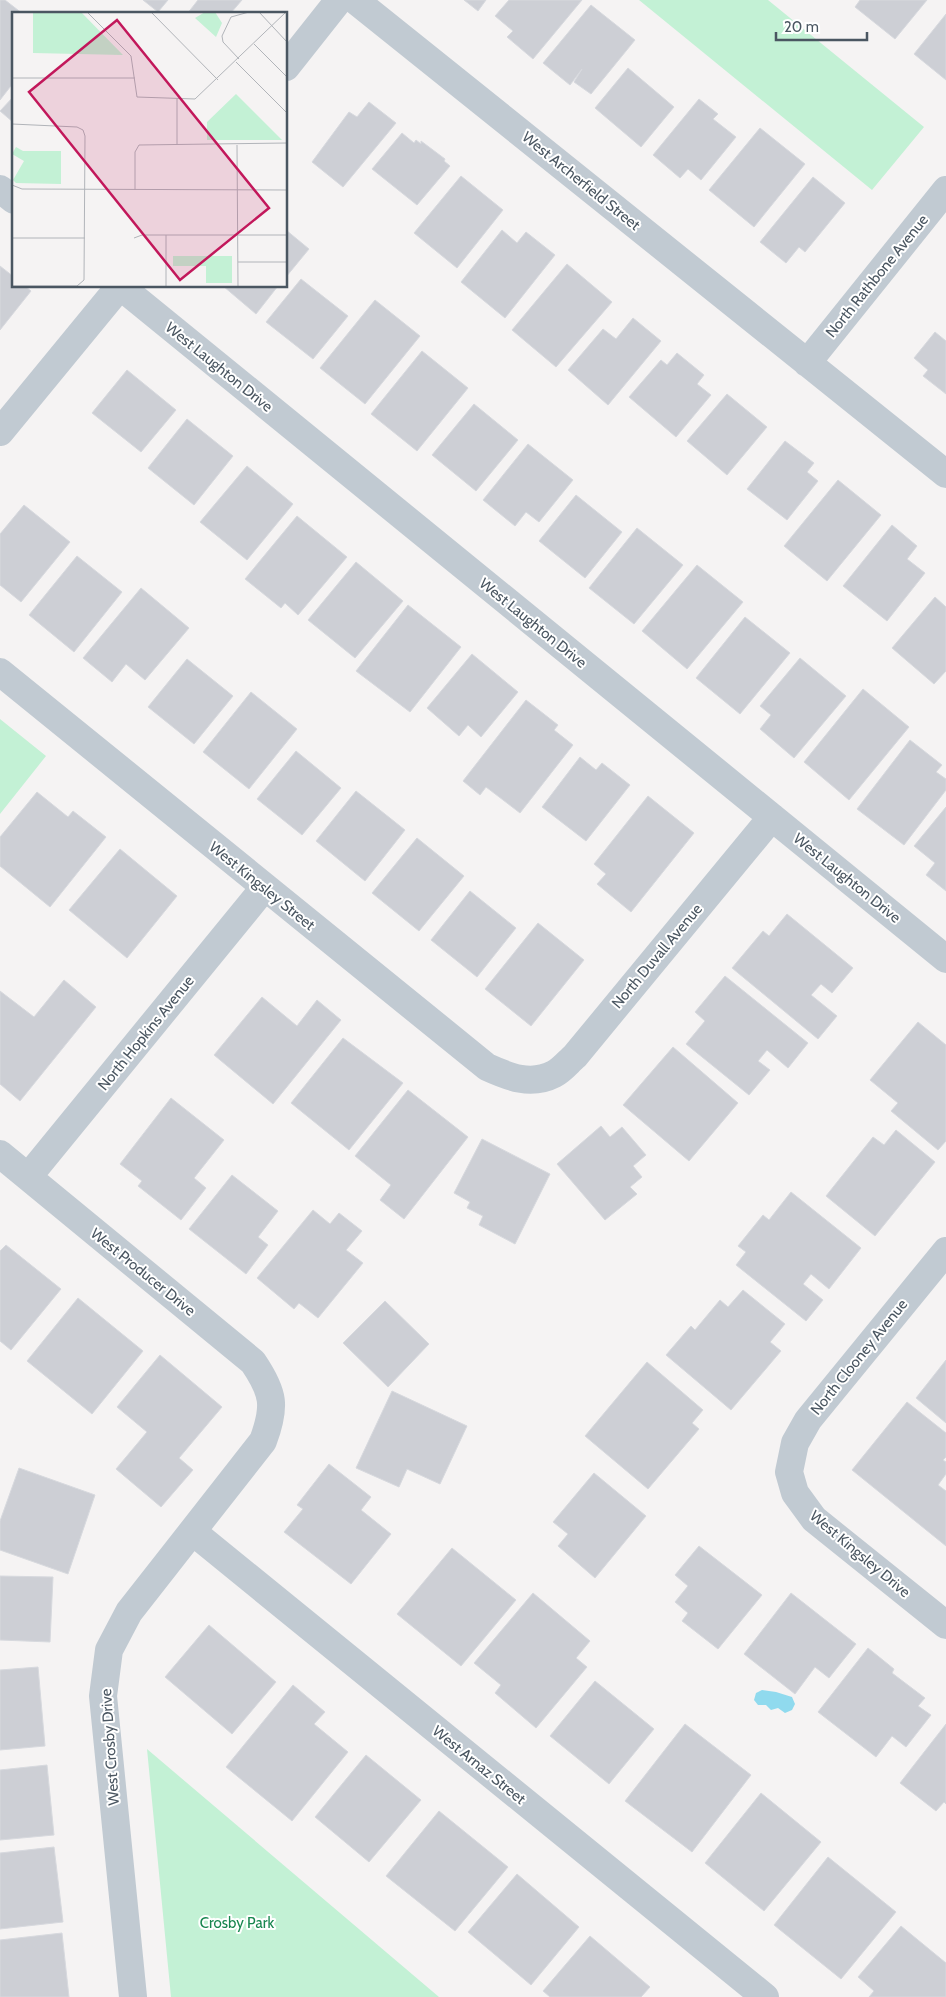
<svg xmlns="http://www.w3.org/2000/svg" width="946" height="1997" font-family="Cabin,sans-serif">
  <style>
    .green { fill: #c3f1d5 }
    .water { fill: #90daee }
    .building { fill: #cdcfd5; stroke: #d7d9de }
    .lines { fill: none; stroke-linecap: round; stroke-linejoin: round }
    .minor { stroke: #c1cad2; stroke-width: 28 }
    .labels { text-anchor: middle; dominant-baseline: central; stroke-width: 4; stroke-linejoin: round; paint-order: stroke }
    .street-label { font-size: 15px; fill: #4a5661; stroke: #fff }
    .park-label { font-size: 15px; fill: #17864f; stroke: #fff }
    .inset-road { fill: none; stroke: #b1b4b9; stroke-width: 1 }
    .view { fill: #c2185b; fill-opacity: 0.15; stroke: #c2185b; stroke-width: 2.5 }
    .inset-edge { fill: none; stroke: #4a5661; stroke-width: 2.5 }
  </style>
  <rect width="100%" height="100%" fill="#f5f3f3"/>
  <path class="green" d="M639 0H768L924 127 872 190Z
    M0 719 46 756 0 814Z
    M147 1749 439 1997H171Z"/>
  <path class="water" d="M762 1690 776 1692 792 1697 795 1704 792 1710 785 1713 778 1708 771 1710 766 1705H758L754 1700 756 1693Z"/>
  <path class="building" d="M0 0H5L23 14H14V82L0 100Z
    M143 0H168L158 12Z
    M198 0H242L230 14H187Z
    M464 0H486L478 11Z
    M509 0H582L533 59 507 37 513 31 495 16Z
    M860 0H927L895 39 855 7Z
    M591 5 635 40 591 94 574 82 582 69 570 85 543 63Z
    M946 14V80L914 54Z
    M628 68 674 107 641 147 595 108Z
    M14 96V123L0 111Z
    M699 99 718 114 713 119 736 137 701 180 688 169 680 178 653 155Z
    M369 102 396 123 343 187 312 162 349 112 357 117Z
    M760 128 805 164 754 227 709 190Z
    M402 133 414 143 416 140 421 144V141L445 159 444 161 450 166 417 205 372 169Z
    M461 176 503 210 457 268 414 233Z
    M813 177 845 203 805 252 799 247 786 263 760 242Z
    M286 230 309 249 286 277Z
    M502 230 517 243 526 232 555 255 505 318 461 282Z
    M567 264 612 302 556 367 512 330Z
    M0 266 14 277V286H25L31 291 0 330Z
    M301 279 348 316 313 359 266 322Z
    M223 286H278L256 314Z
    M375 300 420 336 365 404 320 368Z
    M633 318 661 341 608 405 568 370 603 329 616 339Z
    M935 332 946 341V394L923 376 928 370 914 358Z
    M422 351 468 388 417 451 371 414Z
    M677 353 704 375 697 384 711 395 676 437 629 397 661 360 667 365Z
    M127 370 176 410 141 452 92 413Z
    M727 394 767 427 727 475 687 441Z
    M474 404 518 440 476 491 432 455Z
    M187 419 233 456 194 505 148 468Z
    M785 441 814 463 807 472 818 481 787 520 747 489Z
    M528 444 573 480 539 522 526 512 515 526 483 500Z
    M247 466 293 504 247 560 200 522Z
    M838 480 881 515 827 581 784 546Z
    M576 495 622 532 585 578 539 541Z
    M24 505 70 542 21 602 0 585V534Z
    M297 516 347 557 298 615 285 603 281 608 245 579Z
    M892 525 917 546 907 559 925 573 887 621 843 586Z
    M637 528 683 565 634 624 589 588Z
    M77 556 122 592 74 652 29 615Z
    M356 562 403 601 355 658 308 620Z
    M697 565 743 602 687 669 642 631Z
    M141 588 189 628 145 680 126 664 112 682 83 658Z
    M935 597 946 607V671L934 684 892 648Z
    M408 605 461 647 410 712 356 671Z
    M745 617 790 653 740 714 696 678Z
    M472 654 518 692 481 737 468 725 459 736 427 708Z
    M800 658 846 696 794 758 760 729 771 715 760 706Z
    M187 659 233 696 194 744 148 707Z
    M863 689 909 727 849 800 804 762Z
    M251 692 297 729 249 789 203 752Z
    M526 700 558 725 554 730 573 745 520 813 486 787 480 795 463 781Z
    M910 740 942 765 936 772 946 779V790L904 845 857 809Z
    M296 751 341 788 302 835 257 799Z
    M580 757 596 770 602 763 630 785 586 841 542 807Z
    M356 791 405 830 365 881 316 841Z
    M37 792 68 817 73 811 106 837 50 907 0 866V837Z
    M648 796 694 833 631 912 597 884 606 874 594 864Z
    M946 807V891L926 875 935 863 914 846Z
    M417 838 464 876 419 931 372 893Z
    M120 849 177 896 127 958 69 910Z
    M470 891 516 928 477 977 431 940Z
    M787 914 853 968 832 993 821 984 811 995 837 1016 818 1039 732 968 763 931 769 936Z
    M538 923 584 960 531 1026 485 989Z
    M725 976 808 1043 788 1068 767 1050 758 1061 770 1070 749 1095 686 1044 705 1021 695 1012Z
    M64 980 96 1007 20 1101 0 1084V991L34 1017Z
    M262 997 297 1026 317 1000 341 1020 273 1104 214 1055Z
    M918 1022 946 1045V1141L938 1150 891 1111 898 1103 870 1080Z
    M343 1038 403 1083 349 1150 291 1103Z
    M673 1047 738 1103 689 1161 623 1105Z
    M408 1090 468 1137 404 1219 380 1200 391 1185 355 1156Z
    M171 1098 224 1140 194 1178 206 1188 181 1220 138 1186 142 1181 120 1164Z
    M601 1126 610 1137 622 1127 646 1155 633 1166 642 1177 630 1187 637 1194 605 1220 557 1164Z
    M896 1130 935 1162 875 1236 826 1196 873 1137 884 1145Z
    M482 1139 550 1174 515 1244 479 1225 483 1216 467 1208 470 1202 454 1193Z
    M232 1175 278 1211 258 1237 268 1245 246 1274 189 1229Z
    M791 1192 861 1248 829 1289 811 1274 803 1284 823 1300 806 1321 736 1265 746 1252 738 1246 763 1215 769 1220Z
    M313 1210 330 1224 339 1213 362 1231 346 1250 363 1263 318 1318 299 1303 294 1309 257 1278Z
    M6 1245 61 1289 11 1350 0 1341V1251Z
    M743 1290 785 1324 770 1342 781 1351 731 1410 666 1355 691 1326 695 1330 720 1300 728 1307Z
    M78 1298 143 1351 92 1414 27 1361Z
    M385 1301 429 1344 388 1387 343 1343Z
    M160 1355 222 1407 179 1458 193 1470 161 1507 116 1469 147 1432 117 1407Z
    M946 1360V1423L916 1398Z
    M647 1362 703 1410 692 1423 699 1429 648 1489 585 1436Z
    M392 1391 467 1426 440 1484 407 1469 399 1487 356 1468Z
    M907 1402 946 1433V1457L943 1460 946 1462V1474L938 1485 946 1491V1546L852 1470Z
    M329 1464 371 1497 361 1510 391 1534 351 1584 284 1532 303 1509 297 1505Z
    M19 1468 95 1495 68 1574 0 1550V1521Z
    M594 1473 646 1516 595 1578 558 1546 568 1534 553 1522Z
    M699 1546 762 1595 718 1649 682 1621 688 1613 675 1602 688 1586 675 1575Z
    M452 1548 516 1600 461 1666 397 1614Z
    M0 1576 53 1577 50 1642 0 1640Z
    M533 1593 590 1641 576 1658 587 1667 536 1728 495 1693 501 1685 474 1663Z
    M791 1593 856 1644 829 1678 815 1667 795 1694 744 1654Z
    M209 1625 276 1682 232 1734 165 1677Z
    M868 1648 894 1669 892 1673 925 1698 918 1706 931 1715 906 1747 892 1736 876 1757 818 1712Z
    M38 1667 45 1746 0 1750V1670Z
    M595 1681 654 1729 609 1784 550 1736Z
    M293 1685 325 1712 314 1724 348 1752 292 1821 226 1767Z
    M685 1724 751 1775 692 1852 625 1801Z
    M946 1724V1804L944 1802 936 1811 900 1783Z
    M366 1755 421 1800 369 1862 315 1817Z
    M47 1765 54 1835 0 1840V1770Z
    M761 1793 821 1842 764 1911 705 1863Z
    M439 1811 508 1867 455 1931 386 1876Z
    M54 1847 63 1922 0 1929V1853Z
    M828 1857 896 1912 841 1979 774 1925Z
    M517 1874 579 1927 531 1985 468 1932Z
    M901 1926 946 1963V1997H869L874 1991 858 1977Z
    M62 1933 69 1997H0V1940Z
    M590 1936 650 1987 641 1997H550L543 1991Z"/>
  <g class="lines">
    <path class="minor" d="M355 0 946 474
      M286 67 339 0
      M0 189 14 200
      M120 286 946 959
      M807 363 946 190
      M0 432 120 286
      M0 672 487 1067C509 1077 531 1086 554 1074 562 1070 569 1061 575 1056L772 817
      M0 1154 253 1362C274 1393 276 1406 263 1441L129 1612 109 1650 103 1696 133 1997
      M28 1177 264 888
      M946 1251 808 1420 795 1443 789 1472 795 1493 814 1519 946 1625
      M193 1532 765 1997"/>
  </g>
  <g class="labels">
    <g class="street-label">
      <text transform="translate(581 181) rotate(39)">West Archerfield Street</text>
      <text transform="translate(877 276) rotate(-51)">North Rathbone Avenue</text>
      <text transform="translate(219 367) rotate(39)">West Laughton Drive</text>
      <text transform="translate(533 623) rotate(39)">West Laughton Drive</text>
      <text transform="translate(847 878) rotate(39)">West Laughton Drive</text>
      <text transform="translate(262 886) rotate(39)">West Kingsley Street</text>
      <text transform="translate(657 956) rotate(-50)">North Duvall Avenue</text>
      <text transform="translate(146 1033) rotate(-51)">North Hopkins Avenue</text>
      <text transform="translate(143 1272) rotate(39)">West Producer Drive</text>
      <text transform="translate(859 1357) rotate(-51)">North Clooney Avenue</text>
      <text transform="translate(860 1554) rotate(40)">West Kingsley Drive</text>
      <text transform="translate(110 1747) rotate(-94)">West Crosby Drive</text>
      <text transform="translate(479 1765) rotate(39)">West Arnaz Street</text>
    </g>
    <g class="park-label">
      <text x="237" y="1923">Crosby Park</text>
    </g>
  </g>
  <g transform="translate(12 12)">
    <rect width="275" height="275" fill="#f5f3f3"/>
    <path d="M21 0H69L111 43 21 41ZM193 0H203L210 11 204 25 183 6ZM224 82 270 128H195V110ZM4 135 11 139H49V172L4 171 1 168 12 149 0 142ZM161 244H220V271H194V254H161Z" fill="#c3f1d5"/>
    <path class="inset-road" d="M75 0 119 44 125 85 183 87 274 0M139 0 206 68M247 0 275 30M242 32 275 65M227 47 211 30 210 24 219 5 237 0M224 50 275 101M0 66H123M0 112 65 115 71 118 73 124 72 268 65 274H0M165 132V87M225 133 226 275M0 173 10 177 275 178M123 178V140L127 133 275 131M154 223V275M0 226H73M122 226 130 223H275M226 250H275"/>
    <path class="view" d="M105 8 257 196 168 268 17 80Z"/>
    <rect width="275" height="275" class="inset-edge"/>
  </g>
  <path d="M776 32v8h91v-8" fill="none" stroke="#4a5661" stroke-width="2.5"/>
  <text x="784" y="32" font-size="15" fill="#4a5661" stroke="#ffffff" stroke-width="4" paint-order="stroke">20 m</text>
</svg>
